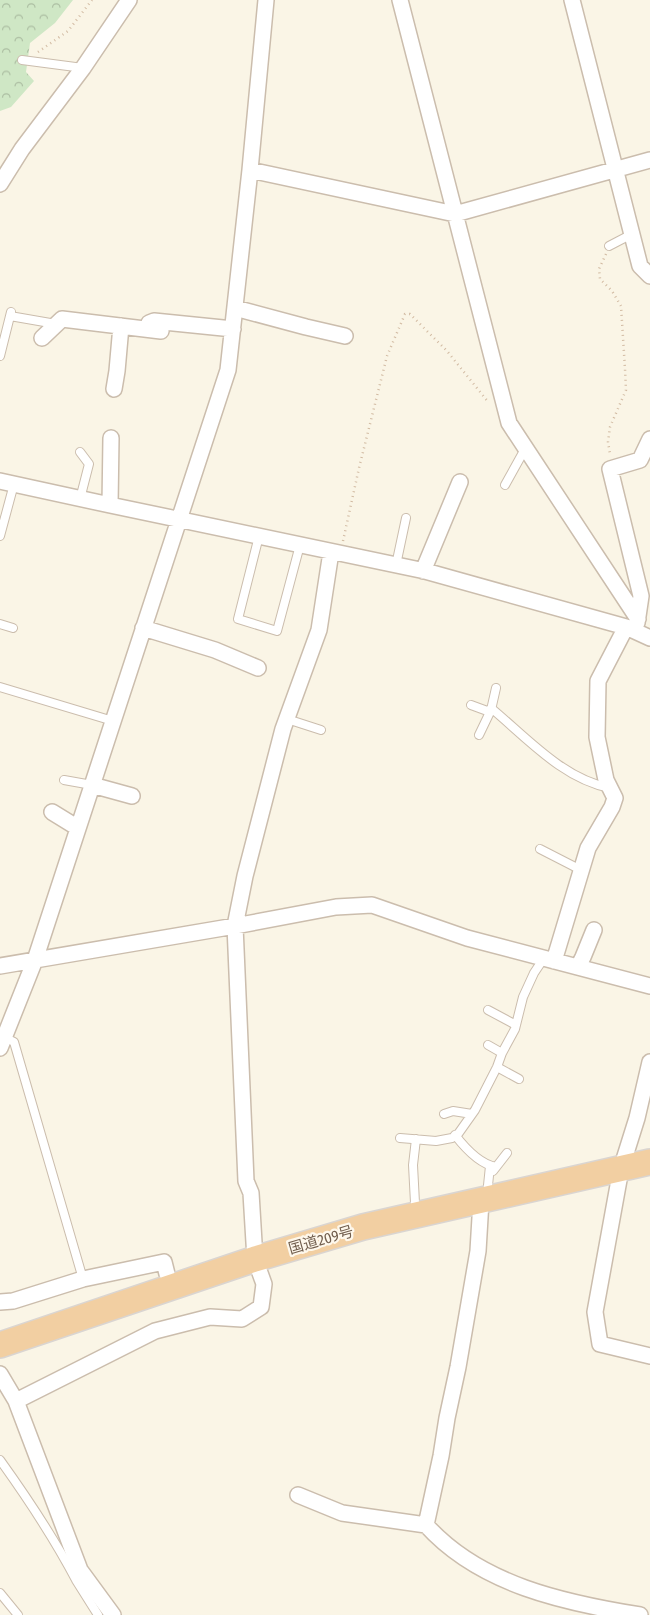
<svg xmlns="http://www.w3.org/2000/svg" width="650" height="1615" font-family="'Fira Sans Condensed','Noto Sans JP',sans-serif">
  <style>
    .forest { fill: url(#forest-crowns) }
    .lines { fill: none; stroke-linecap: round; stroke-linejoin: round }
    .service-casing { stroke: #cbbdad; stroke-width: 10 }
    .minor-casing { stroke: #cbbdad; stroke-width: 18 }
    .trunk-casing { stroke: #dad5d1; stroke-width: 28 }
    .path { stroke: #d2bba3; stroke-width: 2.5; stroke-dasharray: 1 4; stroke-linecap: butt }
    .service { stroke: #fff; stroke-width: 8 }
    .minor { stroke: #fff; stroke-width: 15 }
    .trunk { stroke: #f2cfa2; stroke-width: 25 }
    .labels { text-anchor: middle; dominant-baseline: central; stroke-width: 4.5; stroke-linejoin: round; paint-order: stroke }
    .street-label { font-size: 15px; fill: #715e4d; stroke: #fef8ec }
  </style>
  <defs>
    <pattern id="forest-crowns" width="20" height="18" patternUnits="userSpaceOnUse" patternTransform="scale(1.25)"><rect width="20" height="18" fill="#cfe7c5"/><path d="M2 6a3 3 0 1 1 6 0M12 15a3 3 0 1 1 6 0" fill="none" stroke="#acbea2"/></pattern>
  </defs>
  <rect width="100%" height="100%" fill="#faf5e6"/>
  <path class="forest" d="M0 0H73L55 23 30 43 26 72 34 81 11 107 0 111Z"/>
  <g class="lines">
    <g class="service-casing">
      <path id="service" d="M22 60 83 68
        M609 246 632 234
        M10 316 56 324
        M0 356 11 312
        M505 485 525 449
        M80 499 89 464 80 452
        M0 536 14 484
        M259 536 238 619 277 631 300 545
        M396 565 406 518
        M0 624 13 628
        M0 687 113 721
        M471 705 490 712
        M491 708C527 738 563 779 610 788
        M287 719 321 730
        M479 735 491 710 496 688
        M64 780 92 785
        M540 849 581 870
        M488 1010 516 1025
        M4 1037 14 1042 83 1279
        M488 1045 502 1053
        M497 1067 519 1079
        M444 1114 453 1111 472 1114
        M455 1135C465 1148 479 1164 496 1167
        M400 1138 436 1141 452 1138 458 1134 475 1110 497 1067 502 1053 515 1029 523 997 534 973 544 958
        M493 1171 507 1153
        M487 1195 490 1166
        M415 1203 413 1165 416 1139
        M0 1460C28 1499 54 1538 76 1580
        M75 1576 76 1580 98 1615
        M0 1593 18 1615"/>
    </g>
    <g class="minor-casing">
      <path id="minor" d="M400 0 509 423 638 619
        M572 0 640 266 650 276
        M250 170 455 214 650 160
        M0 184 22 149 83 68 129 0
        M235 308 306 327 345 336
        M149 323 154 321 233 329
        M42 338 62 319 161 331
        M114 389 117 371 121 326
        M0 481 110 505 425 571 626 627 650 638
        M110 505 111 438
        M423 571 460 482
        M637 623 641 596 610 469 640 460 650 439
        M143 628 215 650 258 668
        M92 785 132 796
        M52 812 78 828
        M554 961 588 848 612 807 615 798 606 780 597 737 598 681 626 627
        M0 966 235 926 336 907 372 905 467 938 650 986
        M578 967 583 957 594 930
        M0 1048 35 960 228 370 250 170 266 0
        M650 1062 637 1118 621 1169 595 1312 600 1344 650 1356
        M481 1201 478 1251 458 1367 447 1418 441 1456 426 1525C480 1585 565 1603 640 1615
        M0 1302 13 1301 83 1279 164 1262 167 1274
        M0 1374 16 1401 80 1570 113 1615
        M16 1401 155 1331 210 1317 242 1319 261 1307 264 1284 255 1259 251 1193 246 1181 235 926 245 876 283 729 319 630 331 552
        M298 1495 342 1513 426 1525"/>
    </g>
    <g class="trunk-casing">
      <path id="trunk" d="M0 1345 255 1259 363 1227 650 1162"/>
    </g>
    <path class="path" d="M38 52 68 31 92 0
      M606 254 599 269 600 279 612 291 621 306 625 369 626 390 610 427 608 442 610 454
      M343 541 359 468 387 356 405 314H410L447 351 489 403"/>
    <use href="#service" class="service"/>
    <use href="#minor" class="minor"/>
    <use href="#trunk" class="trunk"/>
  </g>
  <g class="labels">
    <g class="street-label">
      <text transform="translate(321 1240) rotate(-16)">国道209号</text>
    </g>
  </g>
</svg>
